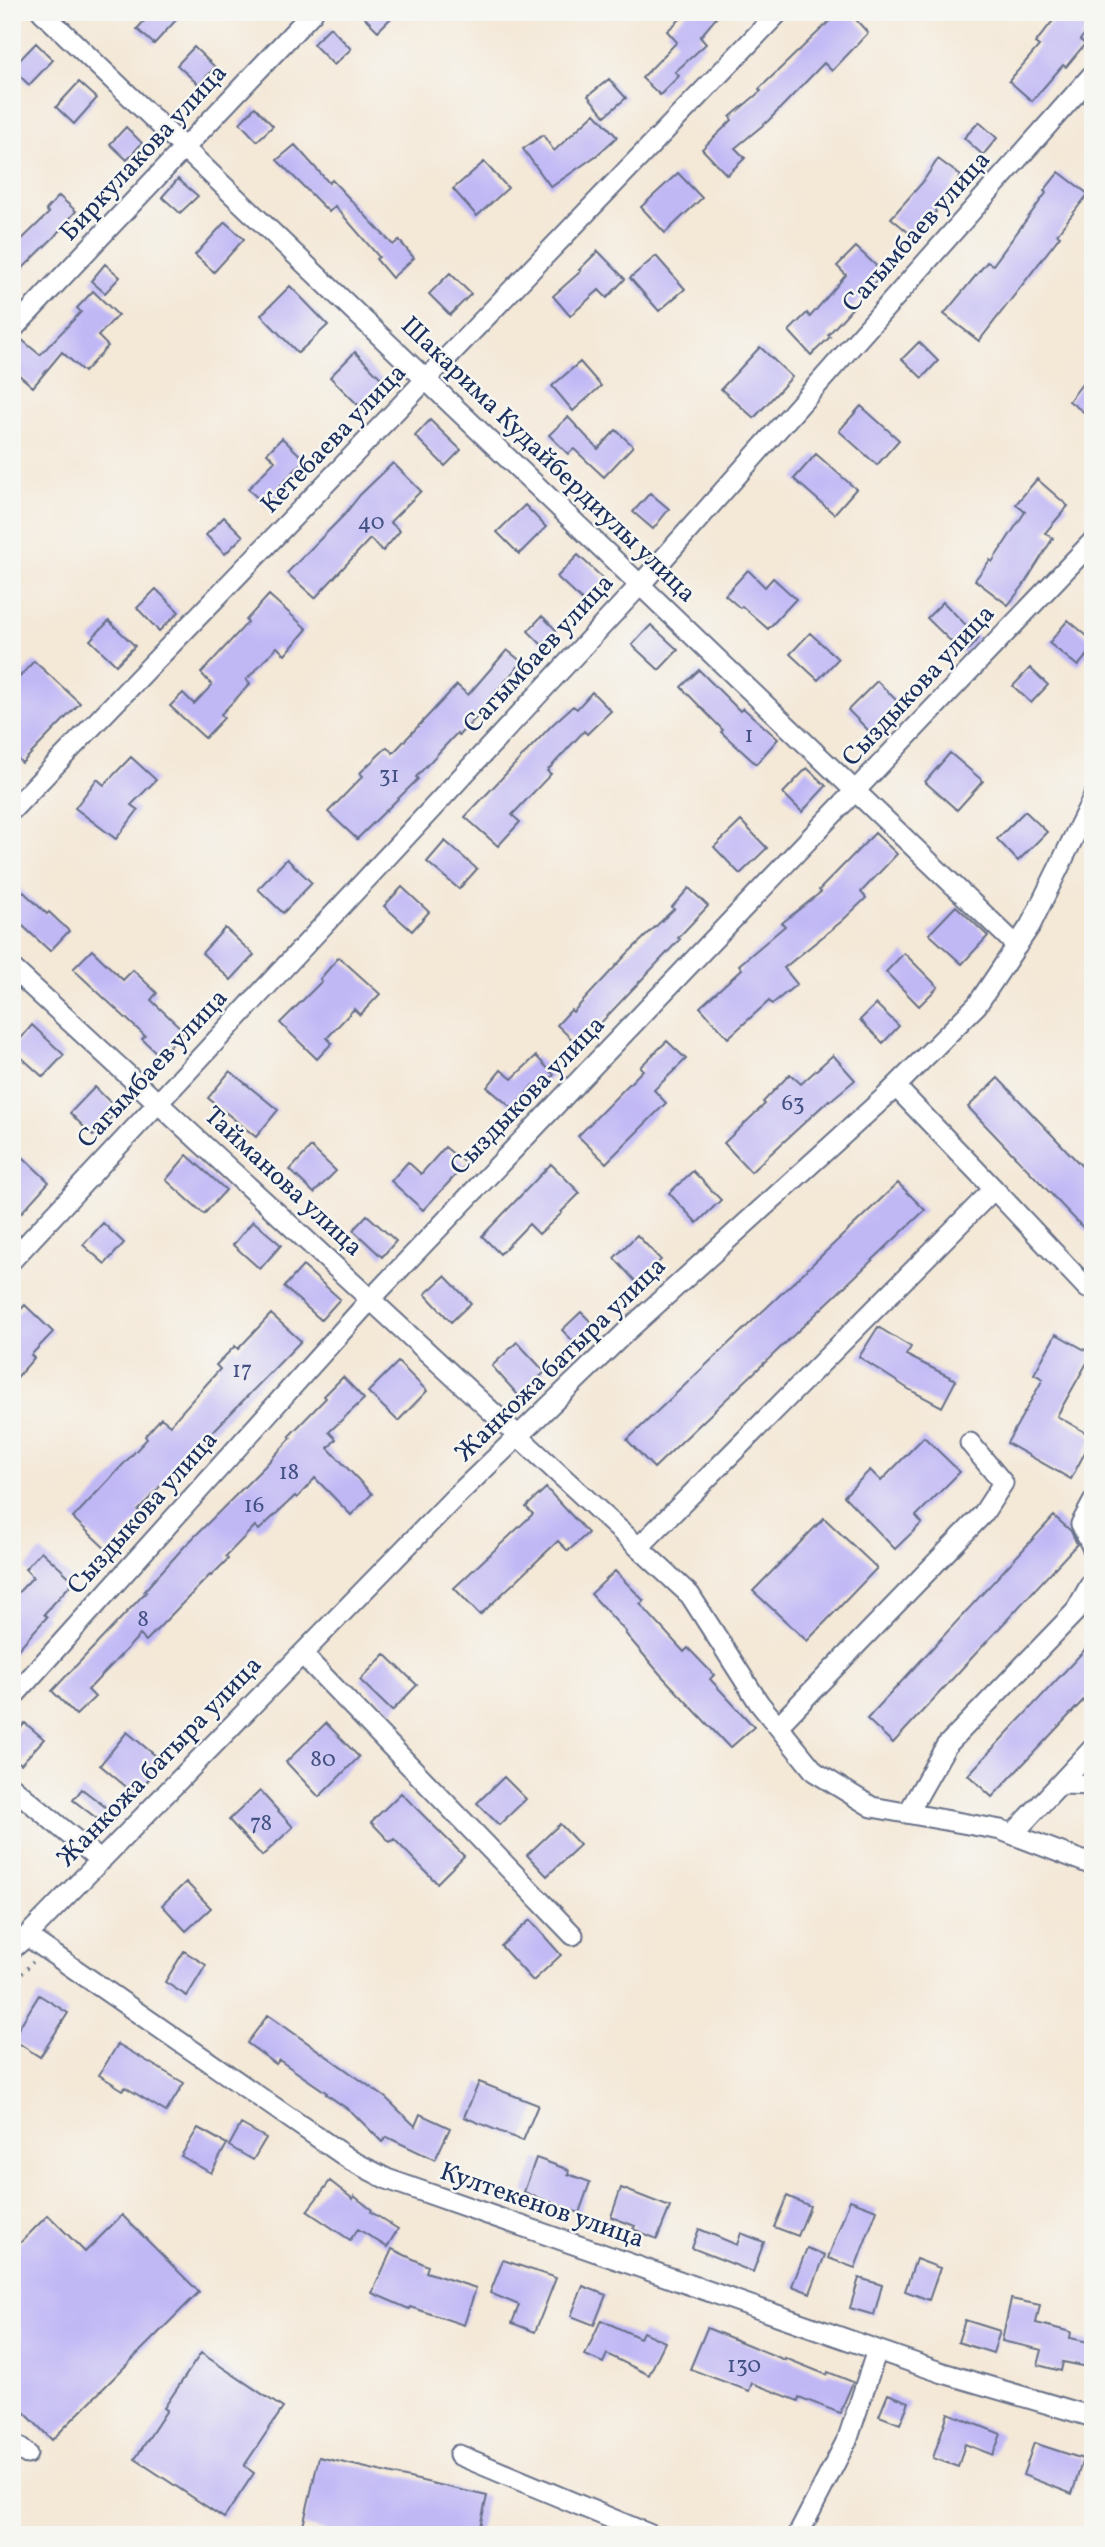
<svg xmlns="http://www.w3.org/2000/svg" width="1105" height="2547" font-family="Vollkorn,serif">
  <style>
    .building { fill: #c0b7f5 }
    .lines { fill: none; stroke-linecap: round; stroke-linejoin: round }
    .minor-casing { stroke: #677088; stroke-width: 23 }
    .path { stroke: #677088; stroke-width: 3.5; stroke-dasharray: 2 5; stroke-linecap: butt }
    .minor { stroke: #fff; stroke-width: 19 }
    .rail-casing { stroke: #1b2f5e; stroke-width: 8 }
    .rail { stroke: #f6f6f2; stroke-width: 5; stroke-dasharray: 16; stroke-linecap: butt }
    .labels { text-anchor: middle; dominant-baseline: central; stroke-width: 5; stroke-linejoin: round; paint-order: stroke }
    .number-label { font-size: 23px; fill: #445184 }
    .street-label { font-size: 26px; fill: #1b2f5e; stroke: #f6f6f2 }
  </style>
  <rect width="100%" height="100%" fill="#f6f6f2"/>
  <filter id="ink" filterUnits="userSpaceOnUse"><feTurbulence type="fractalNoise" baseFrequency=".0143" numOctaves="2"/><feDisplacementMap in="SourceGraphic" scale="14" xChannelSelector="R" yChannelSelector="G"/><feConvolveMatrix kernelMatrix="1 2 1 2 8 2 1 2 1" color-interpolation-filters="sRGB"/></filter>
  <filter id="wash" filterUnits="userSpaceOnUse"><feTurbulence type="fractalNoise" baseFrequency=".00686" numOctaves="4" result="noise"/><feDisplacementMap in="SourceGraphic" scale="28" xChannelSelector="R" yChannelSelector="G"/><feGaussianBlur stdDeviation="1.57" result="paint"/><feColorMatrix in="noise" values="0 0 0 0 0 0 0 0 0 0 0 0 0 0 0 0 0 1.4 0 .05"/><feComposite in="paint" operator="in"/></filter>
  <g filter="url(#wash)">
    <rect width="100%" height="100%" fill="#f4e8d7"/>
    <g id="blocks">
      <path class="building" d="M152 12H170L177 19 154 44 137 29Z
        M359 12H397L378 31Z
        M688 12H721L700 37 706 44 675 72 679 76 660 95 642 78 677 42 667 31Z
        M839 12H849L868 33 832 71 824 63 768 121 735 148 745 158 727 175 702 149 732 120 730 117 761 91 759 89Z
        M1060 12H1093V23L1080 40 1085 44 1066 67 1063 65 1032 101 1009 81 1039 46 1035 43Z
        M330 27 351 49 334 65 313 44Z
        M36 43 53 60 29 85 12 68Z
        M194 47 215 67 199 85 177 65Z
        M609 79 626 98 605 116 588 96Z
        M79 82 97 98 74 124 56 107Z
        M255 107 273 126 257 141 240 123Z
        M595 113 617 137 597 155 551 187 523 149 543 135 554 151Z
        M979 122 997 138 983 155 964 138Z
        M126 127 142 143 127 160 110 144Z
        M295 145 329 183 332 180 393 245 399 240 414 258 392 278 376 259 379 257 335 206 329 212 277 160Z
        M938 159 961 176 935 210 936 212 914 237 891 218 922 183Z
        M484 162 508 188 477 216 453 189Z
        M1059 172 1088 194 1057 234 1060 236 979 341 944 314 987 262 993 265 1046 193 1044 191Z
        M678 173 702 198 665 233 641 207Z
        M178 179 198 196 180 213 162 197Z
        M59 196 76 211 54 237 12 279V249L49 213 46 210Z
        M225 222 244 239 214 272 195 255Z
        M856 247 884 273 828 335 830 337 811 355 789 331 807 313 810 317 846 275 837 266Z
        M598 251 625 279 607 298 599 290 570 316 553 296 581 271 579 270Z
        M656 256 685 289 659 311 630 278Z
        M105 264 120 277 105 293 91 281Z
        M450 273 471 294 450 315 429 294Z
        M290 286 328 325 298 353 261 315Z
        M93 291 118 315 98 336 108 346 84 372 62 352 33 387 12 369V352L22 340 40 355 81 312 77 308Z
        M919 342 938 361 922 378 902 359Z
        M760 347 792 377 754 418 721 389Z
        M355 352 384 381 358 405 330 377Z
        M580 362 601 386 573 411 552 386Z
        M1093 370V419L1069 401Z
        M861 406 899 440 877 465 839 431Z
        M568 417 598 449 616 430 633 446 604 477 574 449 568 454 549 435Z
        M430 420 461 450 445 466 415 436Z
        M282 438 305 460 277 489 281 492 267 507 248 489 275 461 267 453Z
        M816 454 856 489 834 514 794 479Z
        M393 463 421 491 390 522 400 531 383 551 370 539 315 598 287 573 344 515 360 495Z
        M1037 479 1068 506 1045 533 1053 538 1023 586 1008 605 975 580 990 560 992 562 1025 512 1016 504Z
        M650 493 669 509 653 529 633 512Z
        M525 505 546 527 519 554 497 532Z
        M224 517 243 536 225 554 206 535Z
        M578 555 606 581 585 603 557 577Z
        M748 570 765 587 773 578 796 599 768 629 742 606 740 608 725 595Z
        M156 589 179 612 159 631 137 608Z
        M269 595 307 629 285 655 277 647 246 680 250 684 221 714 224 718 205 738 170 706 183 693 194 704 212 685 201 673 248 622 246 620Z
        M943 602 979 638 964 654 927 618Z
        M542 616 556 630 542 645 528 631Z
        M1068 620 1093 641V648L1078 666 1049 643Z
        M109 621 135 646 116 665 90 640Z
        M651 625 678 650 659 670 632 645Z
        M810 633 838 659 818 680 790 654Z
        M507 650 522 662 481 709 483 711 459 735 457 733 416 777 418 779 357 839 328 812 363 776 360 773 387 747 393 753 457 685 468 695Z
        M34 661 80 703 22 763 12 753V685Z
        M1030 668 1048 685 1031 703 1013 686Z
        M699 670 740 711 743 708 778 739 756 764 721 732 723 730 681 687Z
        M877 681 906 710 877 739 848 710Z
        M592 692 611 711 587 734 584 731 547 771 551 774 512 815 520 822 498 846 465 817 552 725 573 706 577 709Z
        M950 753 983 781 957 810 925 782Z
        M131 757 156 780 131 805 138 810 116 839 75 808 97 779 104 785Z
        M807 768 826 786 802 812 783 793Z
        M1025 811 1047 832 1018 861 997 839Z
        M741 821 767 848 740 874 714 847Z
        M875 833 897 854 861 892 866 898 842 921 784 968 797 984 772 1004 769 1001 728 1038 700 1007 742 969 739 965 785 926 782 923 821 892 819 890Z
        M445 841 477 869 459 889 427 862Z
        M287 859 312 883 283 913 258 889Z
        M12 881 47 914 49 912 69 931 50 951 12 916Z
        M402 887 429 912 412 931 384 906Z
        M689 888 708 906 678 938 680 939 579 1046 557 1025 571 1010 573 1012 627 954 674 909 672 907Z
        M956 906 988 936 962 964 929 934Z
        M225 928 254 955 231 980 202 953Z
        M92 950 123 980 133 970 157 993 151 1000 184 1031 160 1056 142 1039 145 1036 73 969Z
        M904 953 938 987 919 1006 886 972Z
        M339 957 380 994 360 1015 354 1009 327 1038 332 1043 317 1059 280 1023 322 981 320 979Z
        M876 1004 899 1026 883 1043 860 1020Z
        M32 1025 64 1055 43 1077 12 1049Z
        M667 1041 686 1059 654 1090 666 1103 606 1163 578 1136 643 1070 640 1067Z
        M833 1055 855 1080 830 1101 829 1100 751 1172 724 1143 765 1104 763 1102 790 1074 801 1084Z
        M536 1056 554 1075 539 1090 533 1085 513 1109 487 1087 501 1070 512 1079Z
        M230 1071 278 1110 256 1137 208 1098Z
        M998 1078 1093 1178V1238L968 1107Z
        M95 1087 118 1110 93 1136 70 1113Z
        M311 1147 336 1171 314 1193 290 1170Z
        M445 1147 466 1164 423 1210 391 1181 408 1162 421 1174Z
        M187 1155 226 1190 204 1214 166 1180Z
        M23 1157 49 1182 12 1223V1168Z
        M551 1164 580 1193 561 1212 562 1213 539 1234 529 1224 500 1254 482 1236Z
        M693 1171 721 1200 697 1223 669 1193Z
        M898 1183 925 1210 654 1468 627 1440Z
        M367 1215 396 1241 382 1257 353 1230Z
        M253 1221 281 1245 260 1269 233 1245Z
        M103 1223 124 1243 105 1264 83 1245Z
        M637 1235 661 1260 637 1283 614 1258Z
        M303 1266 340 1299 321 1320 284 1287Z
        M445 1276 471 1303 451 1322 425 1294Z
        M25 1305 53 1332 31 1355 34 1358 12 1383V1319Z
        M581 1312 595 1326 576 1344 562 1330Z
        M271 1314 301 1341 196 1449 198 1451 182 1469 178 1466 138 1511 142 1515 108 1551 73 1518 147 1439 145 1436 161 1418 170 1425 220 1369 216 1365 235 1346 238 1349Z
        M878 1327 911 1347 906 1355 956 1380 942 1407 910 1390 859 1357Z
        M1056 1334 1092 1354 1057 1416 1093 1437 1071 1479 1007 1443 1043 1379 1034 1374Z
        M517 1342 545 1372 519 1396 492 1366Z
        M398 1362 427 1391 398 1421 368 1392Z
        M343 1377 364 1399 329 1432 336 1439 328 1448 372 1494 351 1515 315 1478 297 1498 295 1496 259 1530 255 1526 226 1556 228 1559 211 1576 210 1575 146 1641 140 1635 88 1690 95 1697 76 1715 52 1691 146 1592 144 1591 183 1548 264 1467 291 1438 289 1436 326 1398 324 1396Z
        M924 1437 960 1472 916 1516 922 1523 895 1549 844 1496 870 1470 881 1481Z
        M546 1488 588 1533 568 1551 558 1541 480 1615 454 1588 533 1514 526 1507Z
        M1054 1516 1071 1531 1077 1544 893 1743 867 1719Z
        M824 1518 877 1568 807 1641 753 1591Z
        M41 1551 74 1581 44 1614 47 1617 12 1656V1599L33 1577 25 1569Z
        M615 1571 644 1601 640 1604 684 1652 688 1648 714 1675 710 1679 754 1727 730 1748 660 1674 625 1633 626 1632 591 1594Z
        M1093 1641V1690L992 1797 968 1775Z
        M385 1654 417 1685 392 1711 360 1680Z
        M25 1723 44 1739 21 1764 12 1757V1737Z
        M326 1723 359 1757 319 1797 286 1762Z
        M127 1732 163 1762 136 1795 100 1765Z
        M504 1777 526 1799 499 1825 477 1803Z
        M82 1789 117 1816 108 1827 73 1800Z
        M260 1791 293 1827 262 1856 229 1820Z
        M401 1793 464 1856 437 1883 394 1839 390 1842 371 1822Z
        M560 1824 580 1845 547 1876 527 1855Z
        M186 1882 211 1908 186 1931 162 1905Z
        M530 1920 561 1955 533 1981 501 1946Z
        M184 1951 206 1965 187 1996 165 1982Z
        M39 1995 68 2013 40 2057 12 2039Z
        M268 2015 386 2098 415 2126 420 2114 450 2128 435 2160 387 2137 382 2142 352 2112 326 2094 327 2093 279 2060 276 2064 247 2043Z
        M118 2044 184 2083 166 2112 125 2087 123 2090 99 2075Z
        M479 2082 538 2105 523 2141 464 2117Z
        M241 2124 266 2138 253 2160 229 2146Z
        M198 2128 227 2144 211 2173 181 2156Z
        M536 2158 569 2170 568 2174 590 2182 579 2213 524 2192Z
        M330 2181 353 2199 354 2196 372 2210 371 2212 398 2229 387 2247 358 2229 350 2240 307 2211Z
        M621 2188 670 2207 657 2239 633 2229 635 2226 611 2217Z
        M787 2196 810 2206 798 2236 774 2227Z
        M850 2200 877 2210 855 2268 828 2258Z
        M48 2215 85 2252 122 2215 199 2292 52 2440 12 2400V2251Z
        M699 2229 737 2245 741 2233 764 2242 753 2272 692 2248Z
        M807 2248 825 2255 810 2293 792 2286Z
        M392 2249 428 2266 426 2272 476 2288 464 2325 410 2307 409 2309 372 2293Z
        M916 2259 940 2268 929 2300 905 2291Z
        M503 2260 556 2278 535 2332 512 2323 519 2305 490 2293Z
        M859 2278 882 2285 874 2315 850 2308Z
        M583 2286 606 2295 594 2325 571 2316Z
        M1011 2299 1040 2305 1036 2323 1071 2332 1070 2338 1093 2343V2368L1063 2362 1061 2371 1038 2365 1042 2350 1002 2341Z
        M601 2320 640 2338 643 2332 665 2342 649 2375 607 2354 603 2363 585 2355Z
        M965 2320 1000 2331 993 2353 958 2342Z
        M707 2328 785 2360V2358L827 2375 828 2372 853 2382 840 2413 799 2397 798 2401 752 2383 749 2391 690 2369Z
        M201 2353 283 2408 244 2466 254 2473 224 2518 135 2459 167 2410 164 2408Z
        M888 2394 909 2402 900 2424 879 2416Z
        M948 2413 1001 2434 993 2455 965 2444 958 2467 933 2458Z
        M1034 2443 1083 2459 1072 2494 1023 2475Z
        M319 2457 487 2496 478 2535H343L303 2526Z"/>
    </g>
  </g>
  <g filter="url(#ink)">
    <use href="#blocks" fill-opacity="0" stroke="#677088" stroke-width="2"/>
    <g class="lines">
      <g class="minor-casing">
        <path id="minor" d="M42 12 1017 946
          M12 330 313 12
          M12 810 779 12
          M12 968 690 1595 759 1703 815 1772 872 1807 1001 1830 1093 1865
          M994 1189 1087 1288 1093 1285
          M12 1260 640 585 1093 74
          M1093 1502 1081 1524 1093 1549
          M639 1547 994 1189 896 1087
          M302 1654 573 1935
          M12 1698 371 1299 1093 541
          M778 1726 983 1514 1003 1483 970 1443
          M1061 1784 1093 1785
          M12 1787 101 1861
          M908 1813 946 1746 1075 1612 1093 1580
          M1013 1834 1093 1748
          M27 1936 352 2161 387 2179 943 2373 1093 2417
          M12 1949 27 1936 455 1497 627 1331 887 1095 977 1005 1030 926 1093 798
          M12 2442 27 2454
          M459 2455 651 2535
          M798 2535 848 2438 877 2350"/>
      </g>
      <path class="path" d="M12 1983 33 1962"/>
      <use href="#minor" class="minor"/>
      <g class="rail-casing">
        <path id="rail" d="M12 2532 25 2535"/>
      </g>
      <use href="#rail" class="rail"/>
    </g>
  </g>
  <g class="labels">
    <g class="number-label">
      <text x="371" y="523">40</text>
      <text x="749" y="736">1</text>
      <text x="389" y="776">31</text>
      <text x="793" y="1104">63</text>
      <text x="242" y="1371">17</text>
      <text x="289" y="1473">18</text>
      <text x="254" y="1506">16</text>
      <text x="143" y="1620">8</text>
      <text x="323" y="1760">80</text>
      <text x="261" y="1824">78</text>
      <text x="744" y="2366">130</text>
    </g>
    <g class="street-label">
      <text transform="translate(144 153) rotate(-47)">Биркулакова улица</text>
      <text transform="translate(917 232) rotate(-48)">Сагымбаев улица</text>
      <text transform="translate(334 439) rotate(-46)">Кетебаева улица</text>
      <text transform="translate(548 460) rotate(44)">Шакарима Кудайбердиулы улица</text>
      <text transform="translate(539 654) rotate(-47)">Сагымбаев улица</text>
      <text transform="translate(919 686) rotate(-47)">Сыздыкова улица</text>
      <text transform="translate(153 1069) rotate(-47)">Сагымбаев улица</text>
      <text transform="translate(528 1096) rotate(-46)">Сыздыкова улица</text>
      <text transform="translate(283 1182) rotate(43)">Тайманова улица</text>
      <text transform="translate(561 1360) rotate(-44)">Жанкожа батыра улица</text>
      <text transform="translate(143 1513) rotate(-48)">Сыздыкова улица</text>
      <text transform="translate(160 1762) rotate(-46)">Жанкожа батыра улица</text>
      <text transform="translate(542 2206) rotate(19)">Култекенов улица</text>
    </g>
  </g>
  <rect width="1105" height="2547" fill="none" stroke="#f6f6f2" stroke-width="42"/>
</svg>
